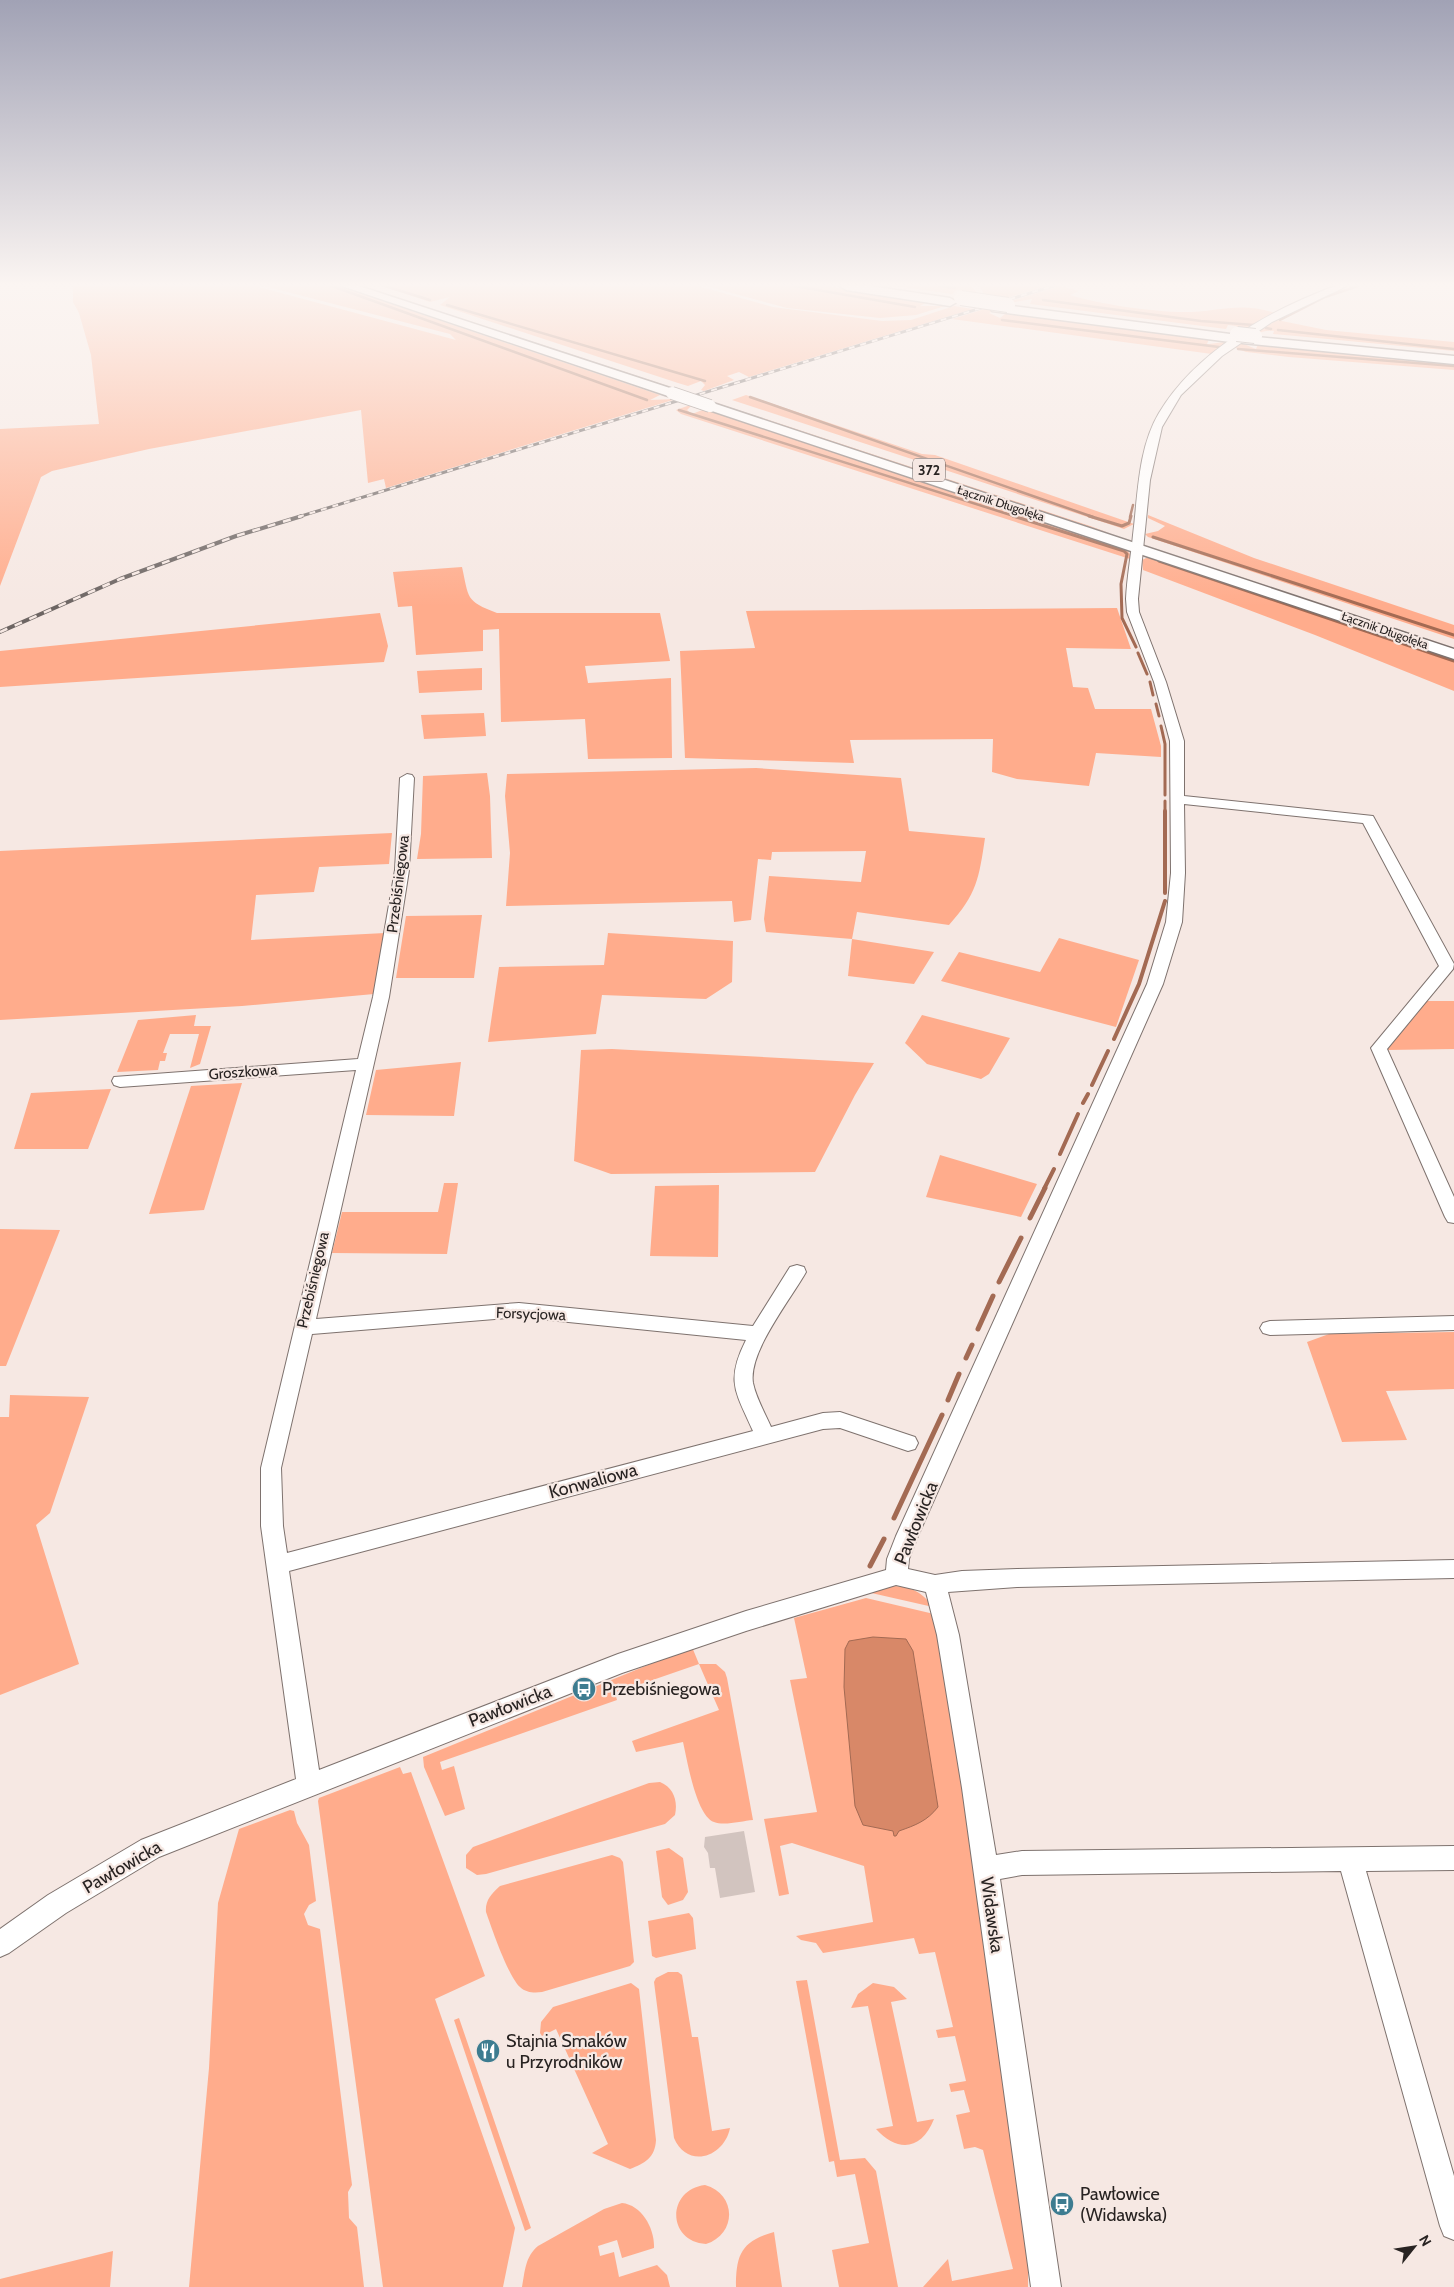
<svg xmlns="http://www.w3.org/2000/svg" width="1454" height="2287" font-family="Cabin,sans-serif">
  <style>
    .green { fill: #ffac8c; fill-rule: evenodd }
    .water { fill: #d88868; stroke: #a36a53 }
    .lines { fill: none; stroke-linecap: round; stroke-linejoin: round }
    .stream-far3 { stroke: #a36a53; stroke-width: 2.5 }
    .stream-far2 { stroke: #a36a53; stroke-width: 3 }
    .stream-far1 { stroke: #a36a53; stroke-width: 4 }
    .stream { stroke: #a36a53; stroke-width: 5 }
    .building { fill: #d2c4bf }
    .minor-casing { stroke: #7e726e; stroke-width: 2 }
    .major-casing { stroke: #7e726e; stroke-width: 3 }
    .highway-casing { stroke: #7e726e; stroke-width: 3 }
    .minor { fill: #fff; fill-rule: evenodd }
    .major { fill: #fff; fill-rule: evenodd }
    .highway { fill: #fff; fill-rule: evenodd }
    .rail-far1-casing { stroke: #6d6563; stroke-width: 3 }
    .rail-casing { stroke: #6d6563; stroke-width: 4 }
    .rail-far1 { stroke: #f6e8e3; stroke-width: 2; stroke-dasharray: 6; stroke-linecap: butt }
    .rail { stroke: #f6e8e3; stroke-width: 2.5; stroke-dasharray: 8; stroke-linecap: butt }
    .major-bridge-casing { stroke: #7e726e; stroke-width: 14; stroke-linecap: butt }
    .highway-bridge-casing { stroke: #7e726e; stroke-width: 16; stroke-linecap: butt }
    .major-bridge { stroke: #fff; stroke-width: 12 }
    .highway-bridge { stroke: #fff; stroke-width: 14 }
    .labels { text-anchor: middle; dominant-baseline: central; stroke-width: 4.5; stroke-linejoin: round; paint-order: stroke }
    .far-street-label { font-size: 12px; fill: #282322; stroke: #f6e8e3 }
    .shield { fill: #f6e8e3; stroke: #665e5c; stroke-width: 1 }
    .shield-label { font-size: 14px; font-weight: bold; fill: #282322 }
    .street-label { font-size: 15px; fill: #282322; stroke: #f6e8e3 }
    .near-street-label { font-size: 18px; fill: #282322; stroke: #f6e8e3 }
    .near-poi-label { font-size: 18px; fill: #282322; stroke: #f6e8e3; text-anchor: start }
  </style>
  <rect width="100%" height="100%" fill="#f6e8e3"/>
  <path class="green" d="M73 286H255L456 340 450 334 264 286H338L660 395 650 400 676 399 386 488 384 479 368 483 361 410 149 449 52 471 41 477 0 586V429L99 424 91 355 79 313 73 302Z
    M355 286H363L680 390 676 392Z
    M382 286H698L773 307 882 321 911 320 954 306 973 309 749 377 739 372 727 376 734 380 704 391 701 390 705 385 701 381 688 386 678 383 440 305 450 297 430 302Z
    M706 286H827L927 302 920 306H938L968 296 967 292 957 289 952 294 896 286H971L977 293 974 297 916 315 880 318 787 308Z
    M979 286H1046L997 301 981 296 983 292Z
    M1060 286 1079 291 1070 295C1099 304 1152 312 1184 312 1217 312 1241 301 1275 313L1212 354 952 319ZM1032 299 1030 304 1226 329 1228 325 1236 326 1242 331 1224 342 1209 344H1207L1209 339 1022 315 1005 314 1000 318 989 313 1015 302Z
    M1277 320 1326 330 1454 342V351L1296 336 1273 334 1274 331C1262 329 1252 336 1244 344L1256 349 1258 344 1454 363V370L1289 357 1246 352 1233 347Z
    M746 395 922 454 935 455 1134 524 1124 529 1118 527 732 400Z
    M717 403 1090 526 1112 534 714 404Z
    M690 405H692L687 410 692 414 705 409 716 412 1125 548 1130 554V559L681 414 676 410Z
    M1148 515 1254 558 1454 625V639L1148 537 1145 534 1158 531 1165 526 1148 518Z
    M1148 557 1158 559 1454 659V691L1315 635 1143 570 1142 560Z
    M462 567C469 598 465 601 497 613H660L670 661 585 666 588 683 671 678 672 758 588 759 585 719 501 722 499 629 483 630V651L416 655 412 606 398 607 393 572Z
    M1117 608 1131 649 1066 648 1073 687 1088 688 1095 709H1151L1161 746V757L1096 753 1089 786 1017 779 992 772 993 739 850 740 854 763 685 758 680 651 755 648 746 611Z
    M380 613 388 646 384 662 0 687V651Z
    M482 668V690L419 693 417 671Z
    M484 713 486 736 424 739 421 715Z
    M756 768 901 778 909 831 985 838C979 878 977 894 949 925L857 912 852 939 934 952 914 984 848 976 852 939 766 932 764 919 769 876 861 882 866 851 772 852 771 860 758 859 751 920 734 922 732 901 506 906 510 853 505 796 507 774Z
    M487 773 490 796 492 858 417 859 421 834 423 776Z
    M392 833 389 864 319 867 314 892 256 895 251 940 385 933 374 994 242 1006 0 1020V851Z
    M482 915 474 978H396L406 916Z
    M608 933 733 941 732 982 706 999 602 995 596 1034 488 1042 499 967 604 965Z
    M1059 938 1139 960 1116 1027 941 981 959 952 1040 972Z
    M1427 1001H1454V1049L1387 1050Z
    M196 1015 194 1026H211L200 1064 190 1068 199 1034H170L163 1053H167L165 1061H160L158 1070 117 1072 138 1020Z
    M922 1015 1010 1038 989 1074 981 1079 927 1064 905 1043Z
    M612 1049 874 1063 855 1095 815 1172 611 1174 574 1161 581 1050Z
    M461 1062 454 1116 366 1115 376 1070Z
    M242 1083 204 1210 149 1214 191 1086Z
    M111 1089 88 1149H14L31 1093Z
    M940 1155 1037 1184 1021 1217 926 1197Z
    M444 1183H458L447 1254 332 1253 342 1212H438Z
    M719 1185 718 1257 650 1256 655 1186Z
    M0 1229 60 1230 6 1366H0Z
    M1454 1332V1389L1386 1391 1407 1440 1342 1442 1307 1342 1329 1334Z
    M10 1395 89 1397 50 1513 36 1525 79 1664 0 1695V1417H9Z
    M893 1586C912 1587 922 1592 933 1607L867 1592Z
    M866 1598 934 1614 941 1640 1028 2239V2287H923L948 2259 952 2281 1013 2269 983 2150 975 2147 964 2149 956 2115 970 2112 964 2090 951 2092 949 2084 966 2081 955 2036 938 2038 936 2030 953 2027 935 1952 919 1954 914 1938 823 1953 816 1943 801 1940 796 1936 873 1922 864 1866 792 1843 780 1846 789 1894 779 1896 764 1819 817 1812 790 1680 807 1678 794 1618Z
    M692 1647 699 1664H716L725 1672 727 1678 753 1820C742 1821 724 1826 714 1822 696 1816 687 1759 683 1742L636 1752 632 1741 719 1710 699 1664 615 1693 617 1700 440 1762 442 1770 454 1766 465 1809 445 1816 424 1767 423 1757Z
    M400 1767 403 1774 411 1772 485 1976 435 1999 515 2228 503 2287H383L318 1801 319 1798Z
    M660 1782C674 1788 678 1801 675 1815L665 1824 486 1874 477 1875 466 1868V1855L473 1847 649 1783Z
    M290 1810 294 1811 297 1823 309 1845 316 1901 309 1905 304 1914 308 1925 320 1929 352 2185 348 2192 349 2218 357 2227 364 2287H189L209 2068 218 1903 239 1829Z
    M669 1848 683 1858 688 1892 683 1900 668 1905 662 1897 656 1851Z
    M612 1855 620 1858 623 1862 634 1962 630 1966 542 1992C535 1993 526 1993 520 1987 508 1976 492 1929 486 1912 485 1901 491 1894 500 1886Z
    M689 1913 693 1918 696 1949 656 1958 652 1956 648 1921Z
    M668 1972H678L682 1975 692 2037H698L712 2131 730 2128C724 2158 687 2169 674 2138L654 1982 656 1978Z
    M807 1980 840 2160 865 2158 876 2171 898 2287H839L832 2250 869 2243 855 2174 837 2177 834 2161 829 2162 796 1981Z
    M631 1983 639 1989 656 2140C655 2158 645 2163 630 2169L592 2153 608 2144 556 2029 542 2036 540 2033 541 2022 553 2007Z
    M873 1983 894 1987 907 1999 891 2002 917 2122 934 2119C922 2150 898 2153 876 2129L893 2126 868 2006 851 2008 858 1994Z
    M459 2018 531 2228 525 2231 454 2020Z
    M705 2185C737 2194 737 2234 706 2244 667 2242 666 2190 705 2185Z
    M622 2203C642 2205 655 2229 654 2248L622 2258 617 2240 598 2246 600 2256 614 2252 619 2277 657 2265 667 2275 670 2287H522C525 2271 525 2257 538 2246L604 2209Z
    M774 2232 782 2287H736C736 2255 741 2241 774 2232Z
    M113 2251 110 2287H0V2279Z"/>
  <path class="water" d="M873 1637 906 1639 913 1651 938 1807C927 1821 916 1825 899 1831L896 1836H894L893 1831 863 1825 855 1806 844 1687 845 1649 849 1641Z"/>
  <g class="lines">
    <path class="stream-far3" d="M332 286 647 400
      M385 286 430 300
      M795 286 915 307
      M940 286 955 288
      M1043 300 1201 321 1254 325
      M1301 301 1334 286
      M447 305 705 381
      M1002 320 1219 347
      M1280 320 1325 297 1358 286
      M1266 328 1271 329
      M1278 330 1454 349
      M1238 349 1454 366
      M750 397 1093 517
      M679 410 1017 517
      M1130 517 1133 505"/>
    <path class="stream-far2" d="M1013 516 1124 551 1127 554 1121 584 1122 618 1136 647
      M1089 516 1122 526 1129 523 1131 516
      M1153 537 1454 635
      M1159 561 1454 661
      M1138 653 1147 674
      M1150 682 1153 695
      M1156 704 1159 716
      M1161 726 1165 744V795
      M1165 801V812"/>
    <path class="stream-far1" d="M1165 811V893
      M1114 1039 1139 984 1165 901
      M1092 1085 1108 1051
      M1083 1103 1088 1094
      M1060 1154 1078 1114
      M1044 1189 1054 1169"/>
    <path class="stream" d="M1030 1218 1045 1188
      M999 1282 1021 1238
      M978 1329 993 1296
      M966 1358 972 1345
      M948 1400 959 1374
      M894 1518 942 1415
      M870 1566 884 1539"/>
  </g>
  <path class="building" d="M744 1831 755 1892 720 1898 715 1868H710L708 1853 704 1847 705 1837Z"/>
  <g class="lines">
    <g class="minor-casing">
      <path id="minor" d="M1335 286H1347L1272 322 1222 356 1181 395 1162 427 1150 480 1138 599 1139 612 1166 682 1184 741V796L1373 816 1454 964 1453 969 1387 1049 1454 1197V1223L1448 1222 1445 1217 1371 1048 1439 966 1363 823 1184 804 1185 873 1182 922 1163 984 918 1536 909 1559 908 1569 935 1575 962 1571 1017 1569 1454 1560V1578L1017 1587 948 1592 959 1635 996 1855 1022 1851 1454 1846V1870L1366 1871 1454 2176V2240L1444 2236 1440 2226 1341 1871 1022 1875 1000 1879 1061 2287H1031L962 1788 937 1635 926 1592 896 1585 746 1631 622 1673 159 1857 66 1913 9 1953 0 1957V1929L48 1895 141 1840 296 1779 261 1526V1468L356 1070 120 1087 114 1085 112 1081 114 1077 358 1059 373 997 395 870 400 778 407 774 412 775 414 778 409 870 389 997 316 1319 519 1303 753 1326 790 1267 797 1265 804 1267 806 1272C791 1299 748 1352 753 1383 756 1398 765 1413 771 1427L823 1413 840 1412 915 1437 918 1443 915 1449 908 1451 840 1428 823 1429 289 1571 319 1770 618 1654 746 1611 886 1570 887 1559 896 1536 1147 984 1166 922 1171 873 1170 741 1154 682 1127 612 1126 599C1127 577 1131 556 1133 535 1138 495 1138 448 1159 413 1196 351 1270 310 1335 286ZM519 1317 746 1340C725 1382 736 1392 753 1431L287 1553 283 1526 281 1468 312 1334Z
        M1454 1316V1330L1270 1335 1263 1333 1260 1328 1263 1323 1270 1321Z"/>
    </g>
    <g class="major-casing">
      <path id="major" d="M342 286H359L676 390 678 393 672 397 668 396Z
        M710 402 1454 649V659L706 409 704 406 706 403Z"/>
    </g>
    <g class="highway-casing">
      <path id="highway" d="M840 286H870L950 298 957 302 950 306 846 290Z
        M997 304 1230 334 1237 338 1230 342 992 311 990 308Z
        M1247 336 1454 356V364L1242 343 1240 340 1242 337Z"/>
    </g>
    <use href="#minor" class="minor"/>
    <use href="#major" class="major"/>
    <use href="#highway" class="highway"/>
    <g class="rail-far1-casing">
      <path id="rail-far1" d="M298 517 1053 286"/>
    </g>
    <g class="rail-casing">
      <path id="rail" d="M0 632 120 579 236 536 302 516"/>
    </g>
    <use href="#rail-far1" class="rail-far1"/>
    <use href="#rail" class="rail"/>
    <g class="major-bridge-casing">
      <path id="major-bridge" d="M672 393 710 406"/>
    </g>
    <g class="highway-bridge-casing">
      <path id="highway-bridge" d="M961 298 1008 305
        M1237 334 1255 336"/>
    </g>
    <use href="#major-bridge" class="major-bridge"/>
    <use href="#highway-bridge" class="highway-bridge"/>
  </g>
  <linearGradient id="sky" x2="0" y2="1"><stop stop-color="#a1a2b5"/><stop offset="0.47" stop-color="#fbf5f2"/><stop offset="1" stop-color="#fbf5f2" stop-opacity="0"/></linearGradient>
  <rect width="1454" height="606" fill="url(#sky)"/>
  <defs>
    <g id="bus-disc" transform="scale(1.25)"><circle r="9.5" fill="#3d7c90" stroke="#f6e8e3"/><path d="M-5-6H5V4H4V6H2V4H-2V6H-4V4H-5ZM-3.5-4V0h7V-4ZM-3.5 1.2v1.5H-2V1.2ZM2 1.2v1.5H3.5V1.2Z" fill="#fff"/></g>
    <g id="restaurant-disc" transform="scale(1.25)"><circle r="9.5" fill="#3d7c90" stroke="#f6e8e3"/><path d="M-5-6h1v4h1v-4h1v4h1v-4h1v5L-1.5 .5V6h-2V.5L-5-1ZM5-6V6H3V1.5H1.5Q1.5-4 5-6Z" fill="#fff"/></g>
  </defs>
  <g fill-rule="evenodd">
    <use href="#bus-disc" x="584" y="1689"/>
    <use href="#restaurant-disc" x="488" y="2051"/>
    <use href="#bus-disc" x="1062" y="2204"/>
  </g>
  <g class="labels">
    <g class="far-street-label">
      <text transform="translate(1001 503) rotate(18)">Łącznik Długołęka</text>
      <text transform="translate(1385 630) rotate(19)">Łącznik Długołęka</text>
    </g>
    <rect class="shield" x="913" y="458.5" width="32" height="23" rx="4"/>
    <g class="shield-label">
      <text x="929" y="470">372</text>
    </g>
    <g class="street-label">
      <text transform="translate(398 884) rotate(-83)">Przebiśniegowa</text>
      <text transform="translate(243 1072) rotate(-4)">Groszkowa</text>
      <text transform="translate(313 1280) rotate(-77)">Przebiśniegowa</text>
      <text transform="translate(531 1314) rotate(2)">Forsycjowa</text>
    </g>
    <g class="near-street-label">
      <text transform="translate(593 1481) rotate(-15)">Konwaliowa</text>
      <text transform="translate(916 1523) rotate(-68)">Pawłowicka</text>
      <text transform="translate(510 1706) rotate(-21)">Pawłowicka</text>
      <text transform="translate(122 1867) rotate(-30)">Pawłowicka</text>
      <text transform="translate(992 1915) rotate(82)">Widawska</text>
    </g>
    <g class="near-poi-label">
      <text x="602" y="1689">Przebiśniegowa</text>
      <text x="506" y="2041">Stajnia Smaków<tspan x="506" dy="21">u Przyrodników</tspan></text>
      <text x="1080" y="2194">Pawłowice<tspan x="1080" dy="21">(Widawska)</tspan></text>
    </g>
  </g>
  <g transform="translate(1414 2247) rotate(60)" stroke="#f6e8e3" stroke-width="4" paint-order="stroke">
  <path d="M0-4L9 19L0 12L-9 19Z" fill="#282322"/>
  <text y="-8" font-size="14" font-weight="bold" text-anchor="middle" fill="#282322">N</text>
  </g>
</svg>
